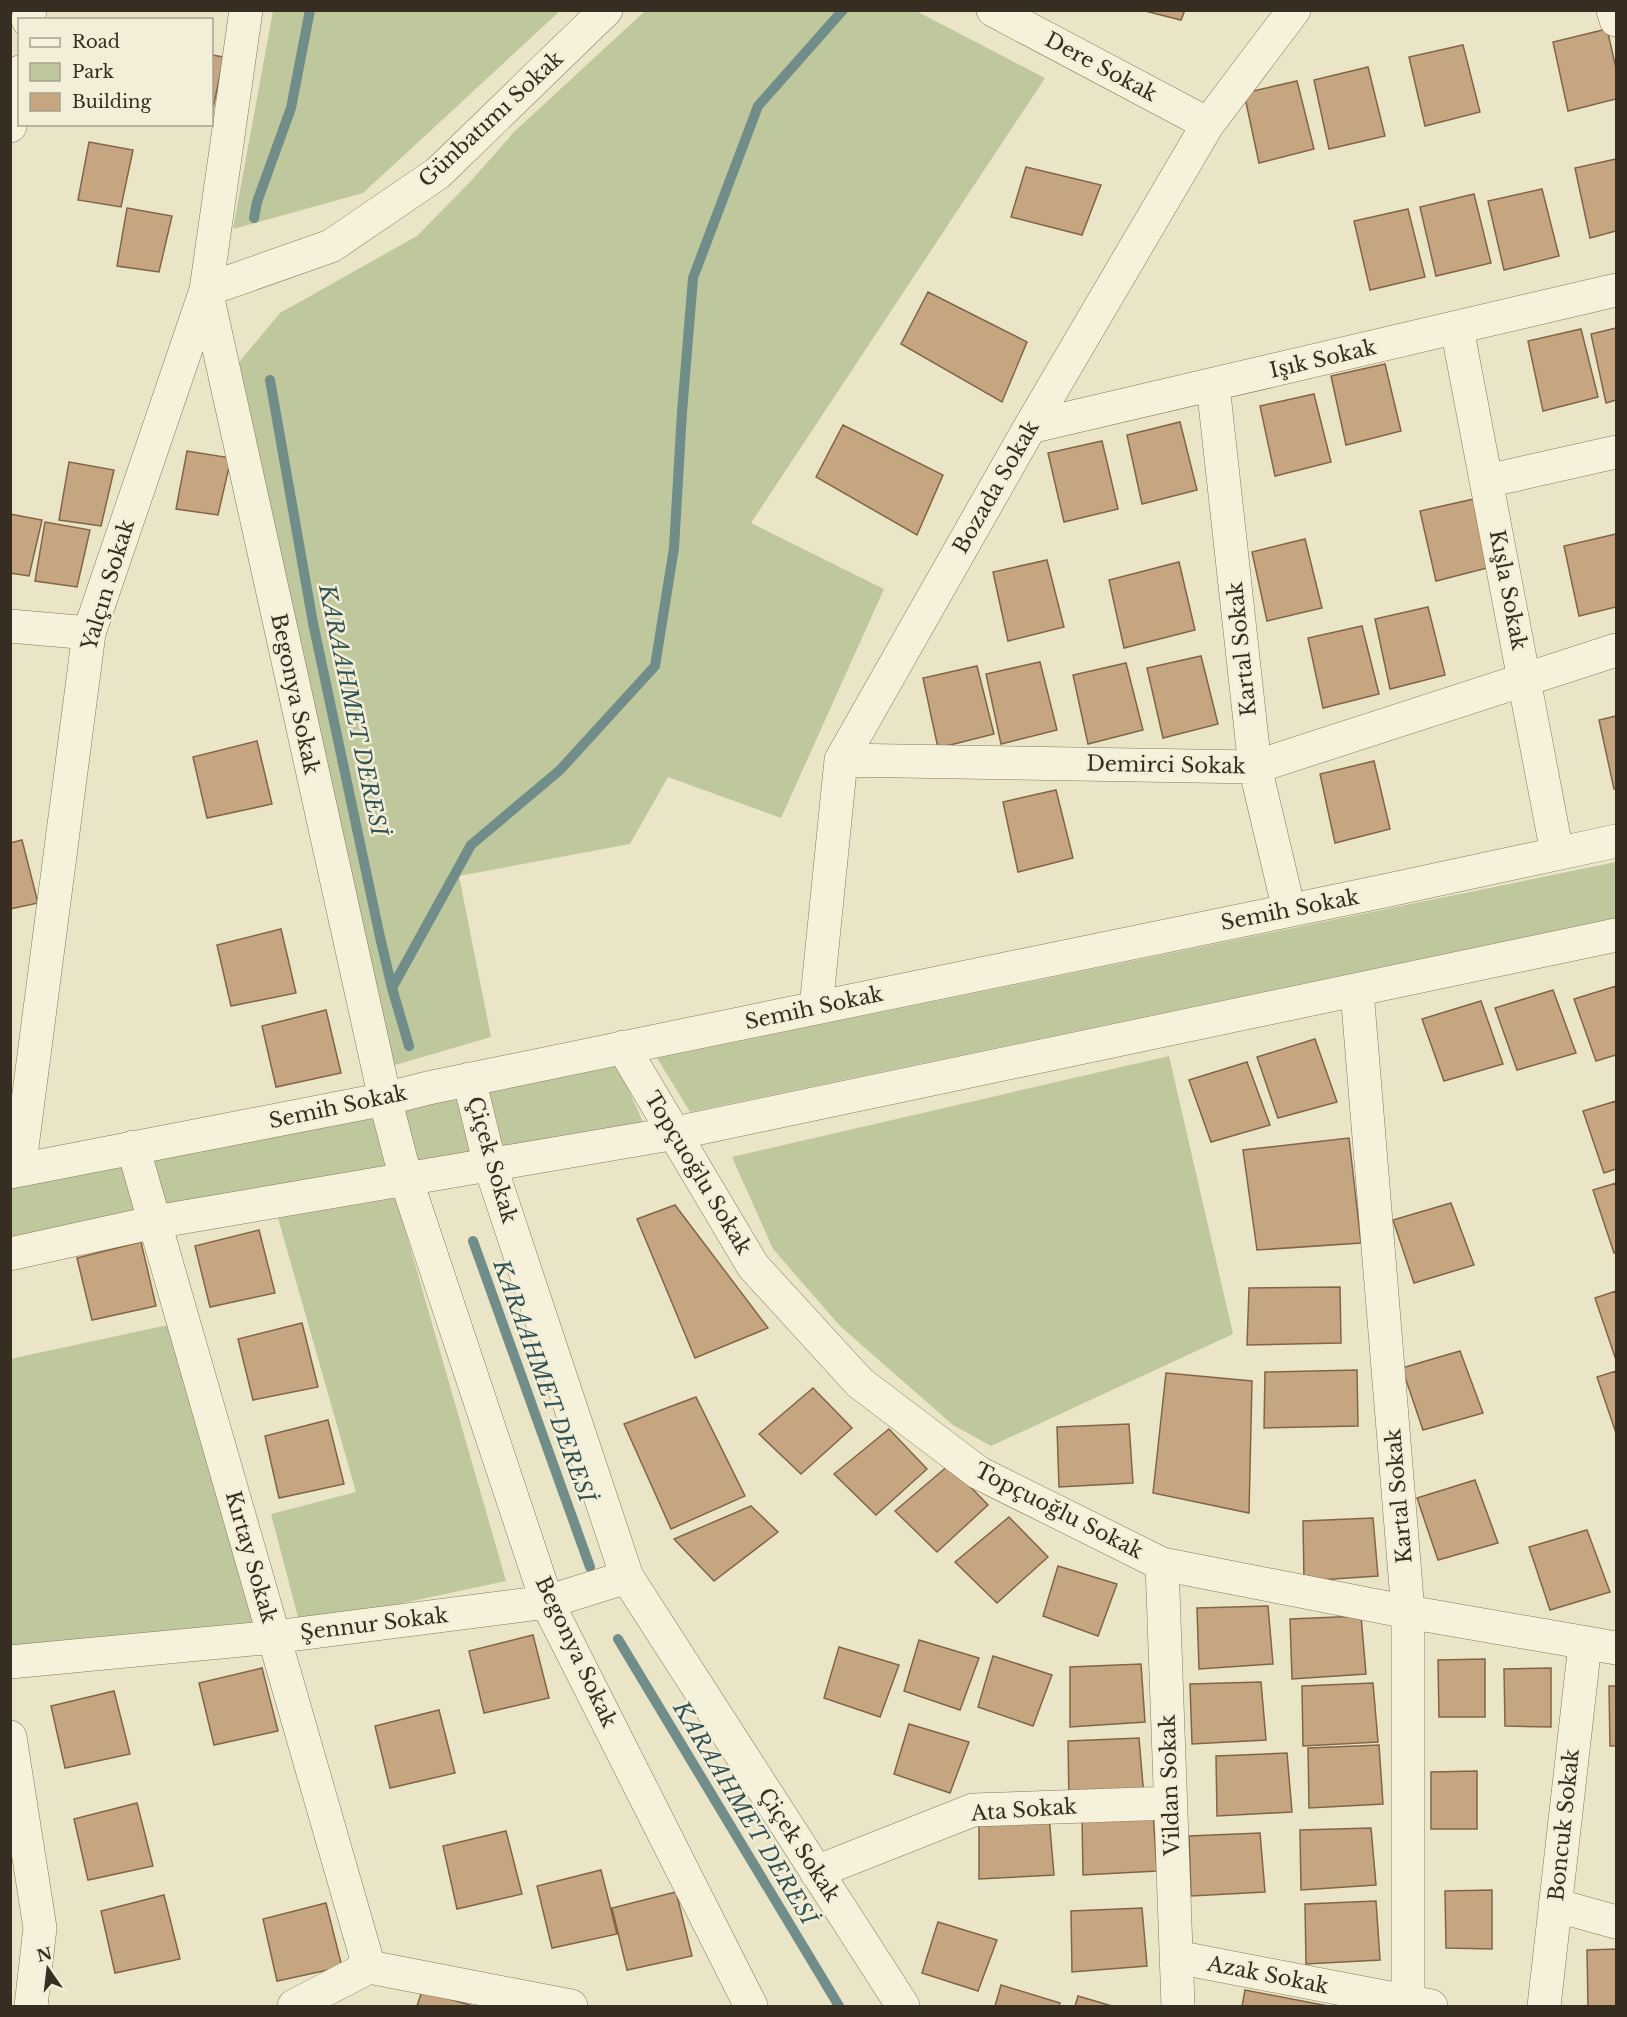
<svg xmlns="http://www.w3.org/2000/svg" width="1627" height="2017" font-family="'Libre Baskerville',serif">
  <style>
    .green { fill: #bec89c }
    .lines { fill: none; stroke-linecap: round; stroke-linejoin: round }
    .stream { stroke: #708d89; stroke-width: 10 }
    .building { fill: #c6a681; stroke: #826546; stroke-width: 1.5 }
    .street-casing { stroke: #85785e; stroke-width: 34 }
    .street { stroke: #f6f1da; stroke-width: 33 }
    .labels { text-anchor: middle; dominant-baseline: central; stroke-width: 5; stroke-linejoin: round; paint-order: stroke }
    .street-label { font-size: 21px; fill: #372e21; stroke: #f3eed7 }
    .water-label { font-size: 22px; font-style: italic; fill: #315355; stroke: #f3eed7 }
  </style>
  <rect width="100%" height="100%" fill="#ebe5c8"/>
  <path class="green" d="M273 11V10L560 11 363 193 233 229Z
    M645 11H916L1045 78 751 523 884 589 781 818 668 777 630 844 459 876 491 1037 378 1070 225 379 280 313 417 236 469 183 515 131Z
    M1616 862V918L690 1112 657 1058Z
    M1169 1056 1233 1334 991 1446 953 1425 840 1326 773 1249 732 1157Z
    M618 1066 643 1122 504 1148 485 1093Z
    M450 1093 470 1107V1154L450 1168 411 1160 404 1111Z
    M379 1113 390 1165 166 1209 152 1159Z
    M122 1161 137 1215 11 1243 10 1185Z
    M396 1198 506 1581 300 1625 271 1514 356 1492 278 1218Z
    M168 1325 254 1624 11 1653 10 1359Z"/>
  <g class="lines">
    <path class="stream" d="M254 218 257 202 291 108 310 10
      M270 380 313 623 380 937 392 988 409 1046
      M392 988 471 845 560 770 655 666 674 548 682 412 693 278 758 106 843 10
      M473 1241 590 1567
      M618 1639 839 2006"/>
  </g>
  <path class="building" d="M1141 10H1185L1181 20Z
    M1607 29 1616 68V99L1568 111 1553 42Z
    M1463 45 1480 112 1425 126 1409 57Z
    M212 55 224 57 212 113Z
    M1368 67 1385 136 1329 149 1314 80Z
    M1297 81 1314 149 1259 163 1244 93Z
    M89 142 133 150 121 207 78 200Z
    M1616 159V231L1590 238 1575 168Z
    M1026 167 1101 185 1082 235 1011 217Z
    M1542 189 1559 256 1504 270 1488 201Z
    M1474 194 1491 263 1436 276 1420 207Z
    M127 208 172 216 159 272 117 266Z
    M1408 209 1425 277 1370 290 1354 221Z
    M928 292 1027 342 1002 402 901 344Z
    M1616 328V400L1606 403 1591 334Z
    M1581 329 1598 397 1543 411 1528 341Z
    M1385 364 1401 431 1346 445 1331 376Z
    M1314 394 1331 462 1275 476 1260 406Z
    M1180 422 1197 490 1142 504 1127 435Z
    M843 425 943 475 917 535 816 477Z
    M1102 441 1118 509 1064 522 1048 453Z
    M187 451 231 458 218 515 176 509Z
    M69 462 114 470 101 526 59 520Z
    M1474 499 1491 567 1436 581 1420 511Z
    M10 514 42 520 29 576 10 573Z
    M45 522 90 530 77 587 35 581Z
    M1616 534V607L1579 616 1564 546Z
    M1305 539 1322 608 1267 621 1252 552Z
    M1047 560 1064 627 1008 641 993 572Z
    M1179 562 1195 630 1124 648 1109 580Z
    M1428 607 1445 675 1390 689 1375 619Z
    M1362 626 1379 694 1323 708 1308 638Z
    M1201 656 1218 724 1163 738 1147 668Z
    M1040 662 1057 730 1001 744 986 674Z
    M1126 663 1143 730 1088 744 1073 675Z
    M977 666 994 734 938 748 923 678Z
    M1616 716V789H1614L1599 720Z
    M257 741 272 804 207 818 193 757Z
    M1374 761 1390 829 1335 843 1320 774Z
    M1056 790 1073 858 1018 872 1003 802Z
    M22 840 38 903 10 909V843Z
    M281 929 296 993 231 1006 217 945Z
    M1616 986V1055L1596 1061 1574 999Z
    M1553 990 1576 1053 1517 1070 1495 1008Z
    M1481 1001 1503 1064 1444 1081 1422 1019Z
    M326 1010 341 1073 276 1087 262 1026Z
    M1315 1039 1337 1102 1278 1118 1257 1057Z
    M1247 1062 1270 1125 1211 1142 1189 1080Z
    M1616 1101V1169L1604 1173 1583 1111Z
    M1349 1138 1361 1243 1257 1250 1243 1150Z
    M1616 1183V1252L1614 1253 1593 1190Z
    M1451 1203 1474 1265 1414 1283 1393 1220Z
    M675 1205 768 1328 695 1358 637 1219Z
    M259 1230 275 1293 210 1307 195 1246Z
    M141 1242 156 1306 92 1320 77 1258Z
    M1340 1287 1341 1343 1247 1345 1249 1288Z
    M1616 1291V1360L1595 1298Z
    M302 1323 318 1387 253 1400 238 1339Z
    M1460 1351 1483 1413 1423 1430 1402 1368Z
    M1357 1370 1358 1426 1264 1428 1265 1372Z
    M1616 1371V1433L1597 1377Z
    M1166 1373 1252 1381 1249 1513 1153 1493Z
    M813 1388 852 1428 801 1474 759 1434Z
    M696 1397 745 1496 671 1529 624 1424Z
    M328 1420 344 1484 279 1498 265 1436Z
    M1129 1424 1133 1483 1059 1487 1057 1427Z
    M889 1429 927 1469 876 1515 834 1474Z
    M949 1465 988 1505 937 1552 895 1511Z
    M1475 1480 1498 1543 1438 1560 1417 1498Z
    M751 1506 778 1532 714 1581 674 1539Z
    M1009 1517 1048 1557 997 1603 955 1562Z
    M1373 1518 1378 1576 1304 1581 1303 1521Z
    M1587 1530 1610 1592 1550 1610 1529 1547Z
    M1058 1566 1117 1584 1098 1636 1043 1616Z
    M1268 1606 1273 1664 1199 1669 1197 1608Z
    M1361 1616 1366 1674 1292 1679 1290 1619Z
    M533 1635 549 1698 484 1713 469 1651Z
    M919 1640 979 1658 960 1710 904 1691Z
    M839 1647 899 1665 880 1717 824 1698Z
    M993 1656 1052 1675 1033 1726 978 1707Z
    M1485 1659V1717H1439L1438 1660Z
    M1141 1664 1145 1722 1070 1727V1667Z
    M262 1668 278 1731 214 1745 199 1683Z
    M1551 1668V1727L1505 1726 1504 1669Z
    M1261 1682 1266 1740 1192 1744 1190 1684Z
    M1373 1683 1378 1742 1303 1746 1302 1686Z
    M1609 1686H1616V1746H1610Z
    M114 1691 130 1754 65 1768 51 1706Z
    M439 1710 455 1773 390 1788 375 1726Z
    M909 1724 969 1742 950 1793 894 1774Z
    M1139 1738 1144 1797 1069 1801 1068 1741Z
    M1379 1745 1383 1804 1309 1808 1308 1748Z
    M1287 1753 1292 1812 1217 1816 1216 1756Z
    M1477 1771V1829H1431V1772Z
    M137 1803 153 1866 88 1880 74 1819Z
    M1153 1813 1157 1871 1083 1875 1082 1815Z
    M1049 1816 1054 1875 979 1879V1819Z
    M1371 1828 1376 1885 1301 1890 1300 1830Z
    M506 1831 522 1894 457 1909 443 1846Z
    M1260 1833 1265 1892 1191 1896 1189 1836Z
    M601 1870 617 1934 552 1948 537 1886Z
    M1492 1890V1949L1446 1948 1445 1891Z
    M676 1892 692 1956 627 1970 612 1908Z
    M164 1895 180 1959 115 1973 101 1911Z
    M1376 1901 1380 1960 1306 1964 1305 1904Z
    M326 1903 342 1967 277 1981 263 1919Z
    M1142 1908 1147 1966 1072 1972 1071 1911Z
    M938 1922 997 1940 978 1991 922 1973Z
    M1616 1949V2006H1588L1587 1950Z
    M1001 1985 1060 2003 1059 2006H995Z
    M1245 1990 1328 2006H1242Z
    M422 1991 473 2006H417Z
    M1078 1996 1112 2006H1075Z"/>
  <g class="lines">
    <g class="street-casing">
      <path id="street" d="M993 10 1208 124
        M1613 10 1616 20
        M28 20 30 10
        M10 126 20 72
        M206 290 385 1099 406 1179 547 1602 751 2006
        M206 290 331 246 438 173 606 10
        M1457 328 1557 853
        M1213 385 1255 767 1289 910
        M1030 427 1616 290
        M1487 481 1616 452
        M10 626 89 633
        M841 760 1255 767 1616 650
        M1357 991 1408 1612V2002
        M816 1008 841 760 1030 427 1208 124 1294 10
        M623 1047 753 1266 860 1383 979 1473 1162 1564 1408 1612 1616 1648
        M469 1079 490 1165 627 1577 903 2006
        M133 1147 369 1967 571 2006
        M19 1170 89 633 206 290 246 10
        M10 1172 385 1099 428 1088 1384 891 1616 841
        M10 1254 155 1222 676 1133 1616 935
        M1162 1564 1178 2006
        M10 1662 274 1637 547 1602 627 1577
        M10 1737 40 1928 31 2006
        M816 1872 973 1810 1170 1803
        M1555 1905 1616 1922
        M1176 1957 1431 2006
        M294 2006 369 1967
        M1544 2006 1585 1644"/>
    </g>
    <use href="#street" class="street"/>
  </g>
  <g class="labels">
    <g class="street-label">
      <text transform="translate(1101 67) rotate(28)">Dere Sokak</text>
      <text transform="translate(491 119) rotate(-43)">Günbatımı Sokak</text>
      <text transform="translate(1323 359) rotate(-13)">Işık Sokak</text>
      <text transform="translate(996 487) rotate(-60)">Bozada Sokak</text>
      <text transform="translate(108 585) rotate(-73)">Yalçın Sokak</text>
      <text transform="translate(1508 590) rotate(79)">Kışla Sokak</text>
      <text transform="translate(1242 649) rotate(-96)">Kartal Sokak</text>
      <text transform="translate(295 694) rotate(78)">Begonya Sokak</text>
      <text transform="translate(1166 765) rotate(1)">Demirci Sokak</text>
      <text transform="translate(1290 910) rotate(-11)">Semih Sokak</text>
      <text transform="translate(814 1008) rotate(-12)">Semih Sokak</text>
      <text transform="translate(338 1107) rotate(-12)">Semih Sokak</text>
      <text transform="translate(492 1160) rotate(74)">Çiçek Sokak</text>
      <text transform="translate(698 1173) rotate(59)">Topçuoğlu Sokak</text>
      <text transform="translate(1399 1496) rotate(-95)">Kartal Sokak</text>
      <text transform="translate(1059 1511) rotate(27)">Topçuoğlu Sokak</text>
      <text transform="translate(251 1557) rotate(74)">Kırtay Sokak</text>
      <text transform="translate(374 1624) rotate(-7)">Şennur Sokak</text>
      <text transform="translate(576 1652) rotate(65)">Begonya Sokak</text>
      <text transform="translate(1170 1785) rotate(-92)">Vildan Sokak</text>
      <text transform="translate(1024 1810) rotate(-4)">Ata Sokak</text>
      <text transform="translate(1564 1825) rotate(-84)">Boncuk Sokak</text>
      <text transform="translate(799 1845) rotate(57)">Çiçek Sokak</text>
      <text transform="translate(1268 1975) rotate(11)">Azak Sokak</text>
    </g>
    <g class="water-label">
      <text transform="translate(353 710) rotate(78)">KARAAHMET DERESİ</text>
      <text transform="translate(544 1381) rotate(70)">KARAAHMET DERESİ</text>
      <text transform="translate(745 1813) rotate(59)">KARAAHMET DERESİ</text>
    </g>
  </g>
  <rect width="1627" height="2017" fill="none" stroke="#372e21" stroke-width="24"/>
  <rect x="18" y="18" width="195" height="108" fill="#f3eed7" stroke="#a8a18e" stroke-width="1.5"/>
  <rect x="30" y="38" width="30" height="9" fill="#f6f1da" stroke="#a8a18e" stroke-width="1.5"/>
  <text x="72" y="48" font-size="18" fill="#372e21">Road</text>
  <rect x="30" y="63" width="30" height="18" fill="#bec89c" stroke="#a8a18e" stroke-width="1.5"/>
  <text x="72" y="78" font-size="18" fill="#372e21">Park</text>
  <rect x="30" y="93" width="30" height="18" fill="#c6a681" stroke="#a8a18e" stroke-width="1.5"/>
  <text x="72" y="108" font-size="18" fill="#372e21">Building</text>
  <g transform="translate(48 1969) rotate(346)" stroke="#f3eed7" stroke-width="4.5" paint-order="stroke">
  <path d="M0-4.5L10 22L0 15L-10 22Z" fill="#372e21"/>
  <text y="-9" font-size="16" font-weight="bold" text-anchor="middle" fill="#372e21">N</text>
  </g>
</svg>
